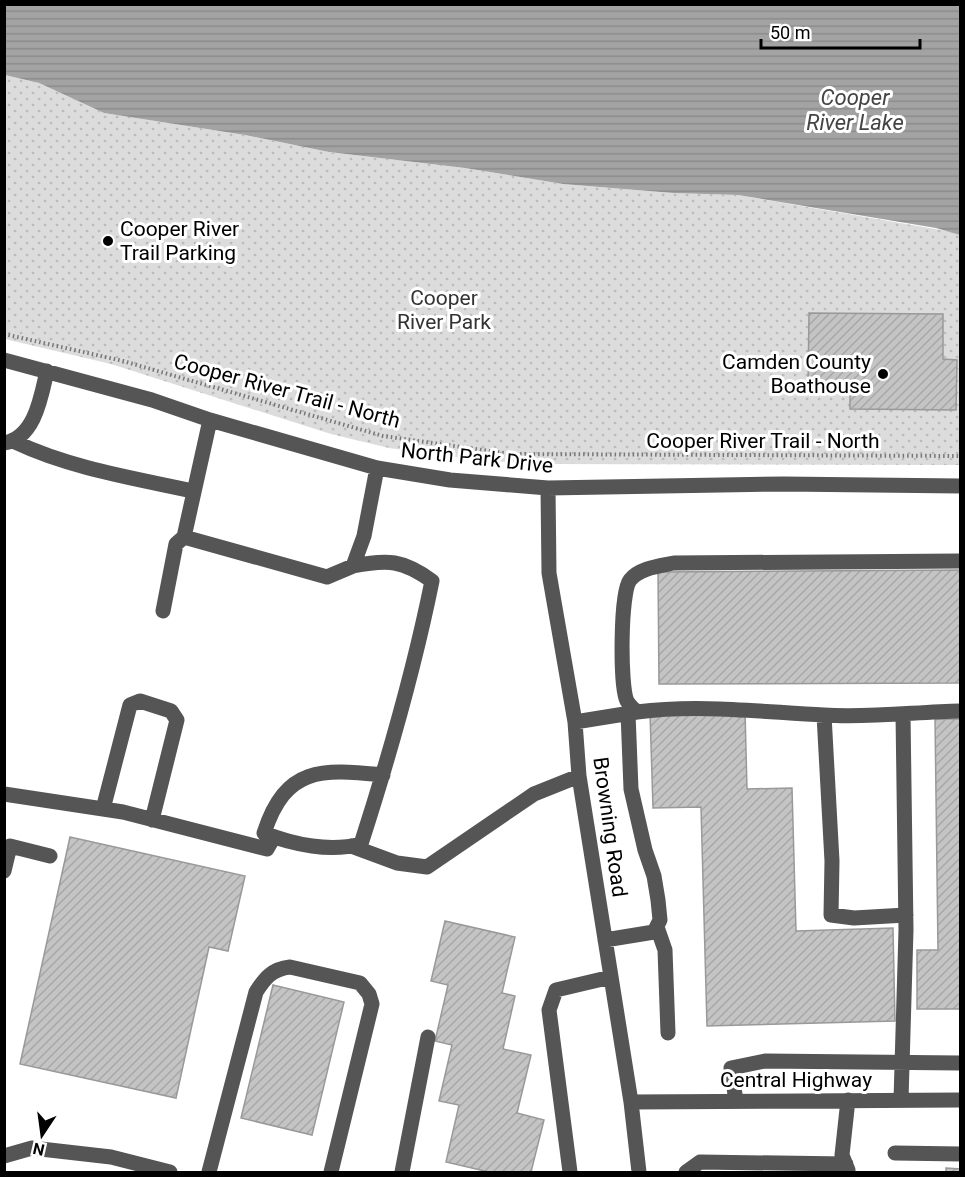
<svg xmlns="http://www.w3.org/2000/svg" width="965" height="1177" font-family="Roboto,sans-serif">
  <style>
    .park { fill: url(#park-dots) }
    .water { fill: url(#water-rules) }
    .building { fill: url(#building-hatch); stroke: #999; stroke-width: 1.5 }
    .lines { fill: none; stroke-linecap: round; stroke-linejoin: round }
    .path { stroke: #777; stroke-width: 4; stroke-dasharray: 1.5 3; stroke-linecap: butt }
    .minor { stroke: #555; stroke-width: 15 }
    .poi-dot { fill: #000; stroke: #fff; stroke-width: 2 }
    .labels { text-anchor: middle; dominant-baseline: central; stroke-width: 6; stroke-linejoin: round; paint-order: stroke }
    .poi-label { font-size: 21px; fill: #000; stroke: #fff; text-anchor: start }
    .park-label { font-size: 21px; fill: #333; stroke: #fff }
    .street-label { font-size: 21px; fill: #000; stroke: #fff }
    .water-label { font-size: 22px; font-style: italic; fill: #444; stroke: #fff }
  </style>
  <defs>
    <pattern id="park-dots" width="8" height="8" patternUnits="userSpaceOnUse" patternTransform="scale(1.5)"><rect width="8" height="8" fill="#dcdcdc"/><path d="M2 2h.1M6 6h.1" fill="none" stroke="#bbb" stroke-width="1.8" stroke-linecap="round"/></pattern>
    <pattern id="water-rules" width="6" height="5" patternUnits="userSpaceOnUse" patternTransform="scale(1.5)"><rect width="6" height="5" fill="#a3a3a3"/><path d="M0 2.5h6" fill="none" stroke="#8b8b8b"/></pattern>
    <pattern id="building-hatch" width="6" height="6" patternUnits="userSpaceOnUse" patternTransform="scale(1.5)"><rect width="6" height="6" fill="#c4c4c4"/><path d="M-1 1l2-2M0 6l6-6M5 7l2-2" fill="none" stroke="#a7a7a7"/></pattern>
  </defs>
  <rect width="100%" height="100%" fill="#fff"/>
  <path class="park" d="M5 75 39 83 104 113 245 135 329 152 465 168 563 184 673 193 738 195 953 232 960 235V465L554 464 484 461 389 448 331 434 111 364 5 339Z"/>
  <path class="water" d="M4 5H960V235L936 228 738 195 673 193 563 184 465 168 329 152 245 135 104 113 39 83 5 75Z"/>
  <path class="building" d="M809 313 943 314V359L957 360 956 410 850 409V389H808Z
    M960 570V683L659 684 658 572Z
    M745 711 747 789 792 788 796 931 893 928 895 1021 707 1026 701 807 653 808 650 713Z
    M935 719H960V1009H917V950H938Z
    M70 837 245 876 228 951 209 947 176 1098 20 1064Z
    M445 921 515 937 502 993 515 996 503 1049 531 1055 517 1113 544 1120 531 1172H489L446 1162 459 1105 439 1101 452 1045 435 1041 448 985 431 981Z
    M273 985 344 1002 312 1135 241 1118Z
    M946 1168 960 1169V1172H946Z"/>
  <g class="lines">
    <path class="path" d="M4 334 123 361 383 436 511 454 960 456"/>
    <path class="minor" d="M4 360 152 400 210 420 377 468 450 480 548 488 783 484 960 486
      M15 442C70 468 133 478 193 491
      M4 443C35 438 41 397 47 371
      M548 488 549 573 575 722 579 776 631 1102 639 1172
      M184 537 210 420
      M960 561 674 563C660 566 639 568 630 580 620 593 620 687 627 701 629 705 634 709 637 712 699 704 762 712 824 715 869 718 915 712 960 711
      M353 566C388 559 403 560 432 581 414 670 389 757 361 844 330 852 294 845 264 833 286 766 321 769 383 775
      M163 611 176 544 184 537 327 577 353 566 364 536 377 468
      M824 715 832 861 831 915 854 918 906 915
      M575 722 637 712
      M4 794 123 812 267 849 274 837
      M103 809 130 705 140 701 171 711 177 720 152 820
      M351 846 397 863 427 867 534 794 579 776
      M4 871 10 846 50 856
      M657 927 665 950 668 1033
      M605 940 654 932 660 920 658 900 654 876 645 850 631 789 628 713
      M848 1100 842 1155 848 1170
      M901 1100 906 930 903 714
      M736 1101 731 1068 765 1061 960 1063
      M631 1102 960 1100
      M895 1153 960 1154
      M4 1156 32 1148 111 1157 170 1172
      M209 1172 256 992C265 978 272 969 290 967L360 983 369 994 372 1004 331 1172
      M402 1172 428 1037
      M570 1172 549 1010 556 990 611 977
      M686 1172 700 1162 846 1164"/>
  </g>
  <g class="poi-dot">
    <circle cx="108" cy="241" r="6"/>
    <circle cx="883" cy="374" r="6"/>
  </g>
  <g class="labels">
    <g class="poi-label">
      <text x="120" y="229">Cooper River<tspan x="120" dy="24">Trail Parking</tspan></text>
      <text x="871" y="362" text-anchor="end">Camden County<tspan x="871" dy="24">Boathouse</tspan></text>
    </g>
    <g class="park-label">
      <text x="444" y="298">Cooper<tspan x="444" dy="24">River Park</tspan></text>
    </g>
    <g class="street-label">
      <text transform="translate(287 391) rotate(15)">Cooper River Trail - North</text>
      <text x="763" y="441">Cooper River Trail - North</text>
      <text transform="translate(477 458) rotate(6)">North Park Drive</text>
      <text transform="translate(610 827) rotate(82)">Browning Road</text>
      <text x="796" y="1080">Central Highway</text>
    </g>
    <g class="water-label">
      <text x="855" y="97">Cooper<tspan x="855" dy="25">River Lake</tspan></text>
    </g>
  </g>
  <rect width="965" height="1177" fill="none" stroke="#000000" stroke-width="12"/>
  <g transform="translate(42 1135) rotate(193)" stroke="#ffffff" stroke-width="4.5" paint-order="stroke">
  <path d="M0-4.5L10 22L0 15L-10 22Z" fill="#000000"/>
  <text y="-9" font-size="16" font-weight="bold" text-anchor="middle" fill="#000000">N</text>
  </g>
  <path d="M761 39v9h159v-9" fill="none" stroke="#000000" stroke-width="3"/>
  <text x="770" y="39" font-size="18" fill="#000000" stroke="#ffffff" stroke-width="4.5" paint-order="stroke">50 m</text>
</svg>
